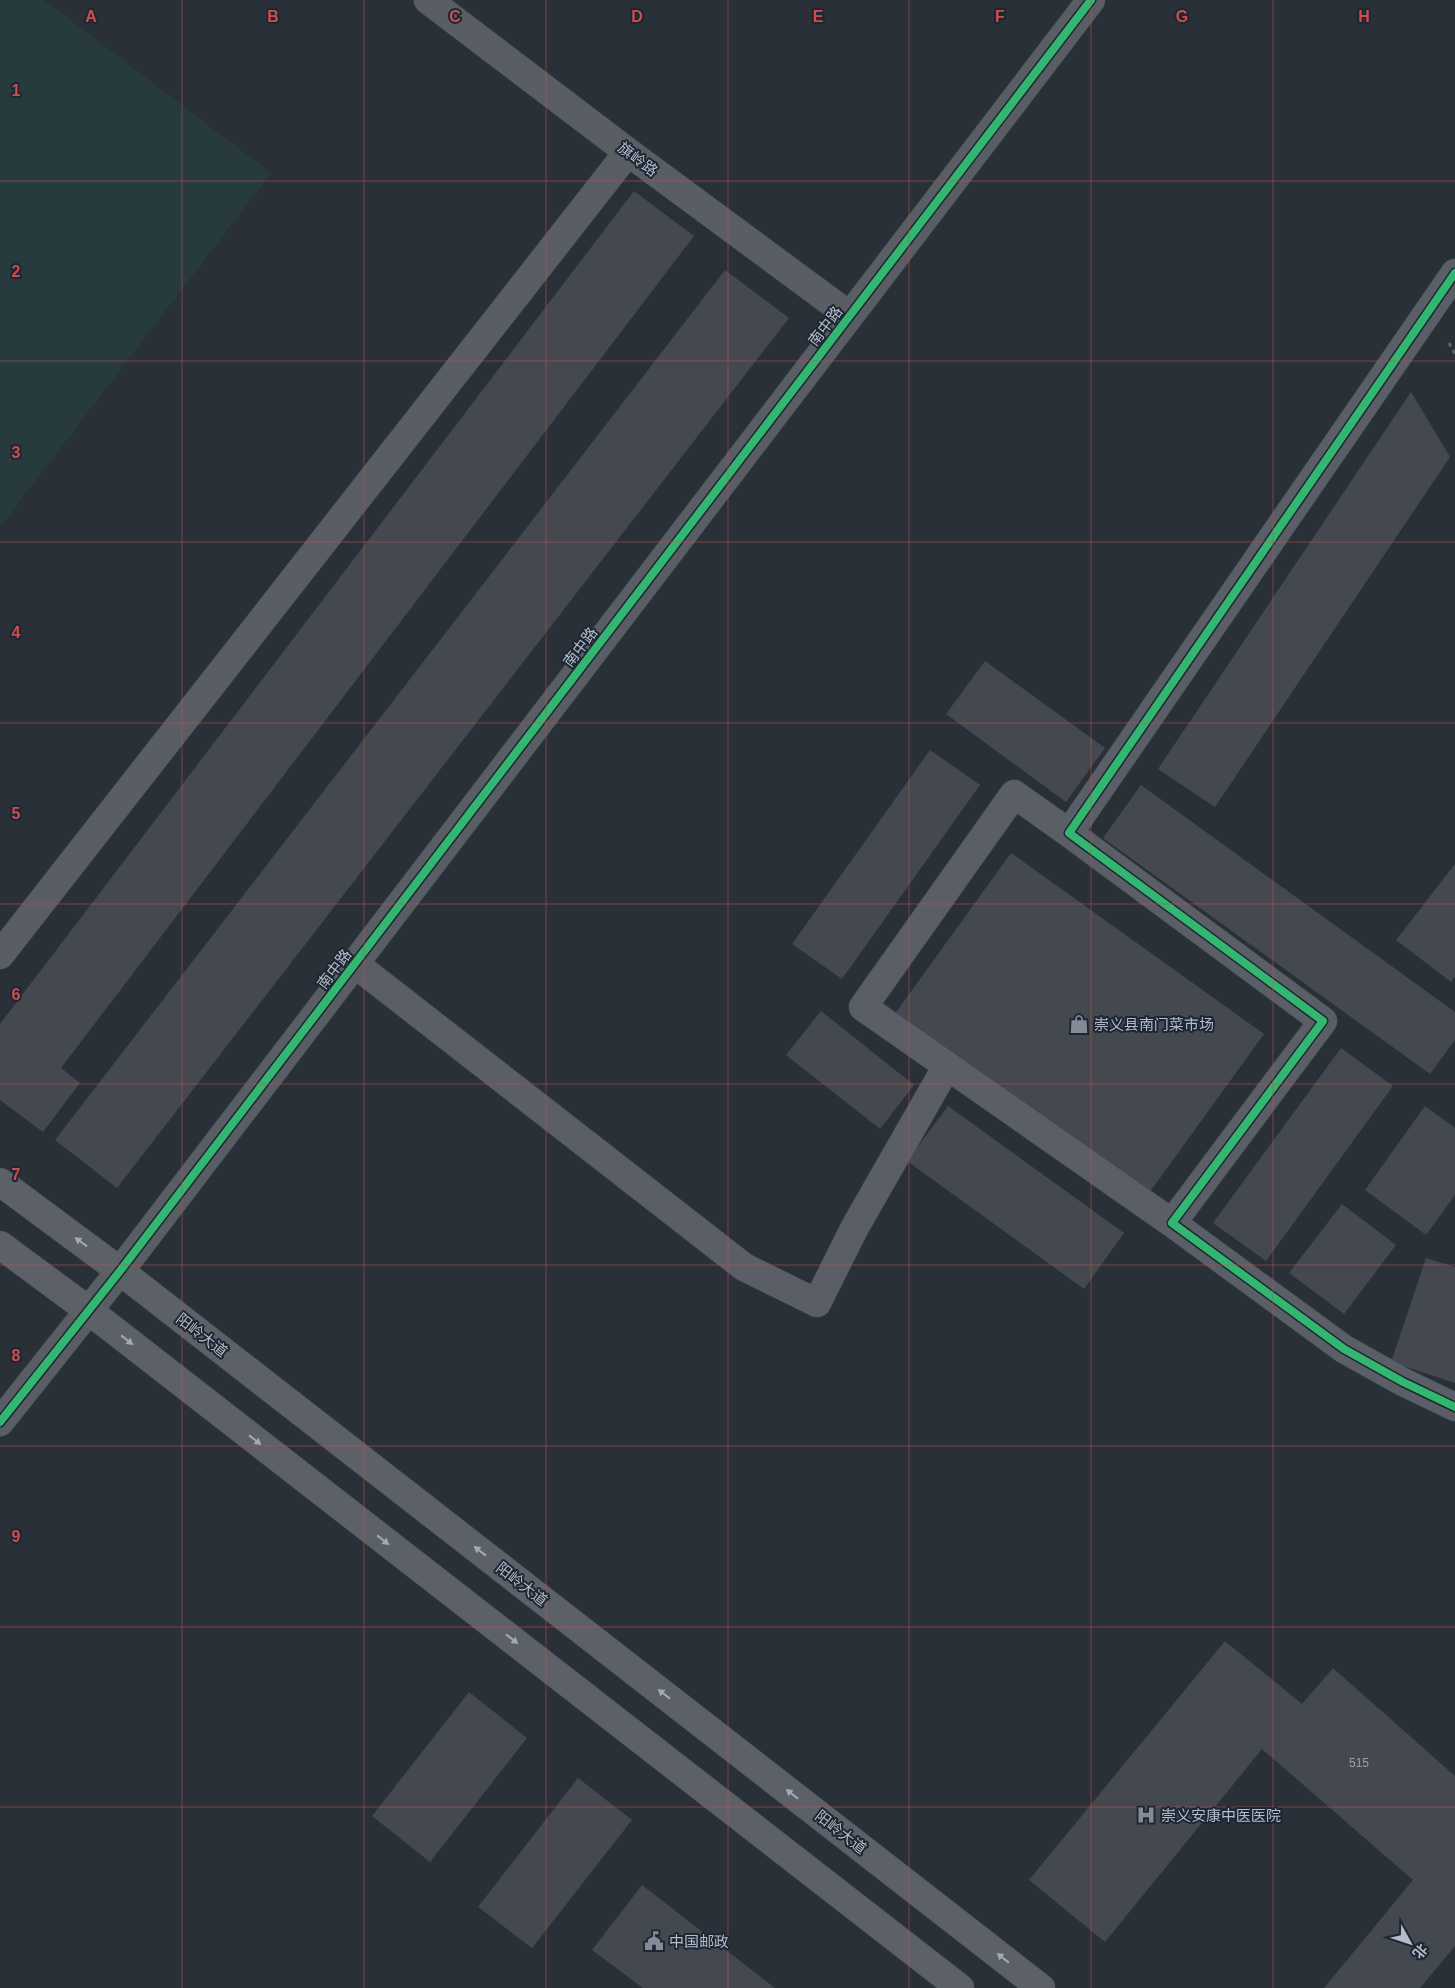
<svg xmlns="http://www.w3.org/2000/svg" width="1455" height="1988" font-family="Helvetica,'Noto Sans SC',sans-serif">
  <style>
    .green { fill: #273a3e }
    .building { fill: #444950 }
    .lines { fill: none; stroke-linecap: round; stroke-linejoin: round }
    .street-casing { stroke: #484c53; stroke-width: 29 }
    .secondary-casing { stroke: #484c53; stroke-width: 29 }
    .primary-casing { stroke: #484c55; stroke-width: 29 }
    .path { stroke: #5d636a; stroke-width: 3; stroke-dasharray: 4 4; stroke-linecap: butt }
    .street { stroke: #5a5e66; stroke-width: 28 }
    .secondary { stroke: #595d64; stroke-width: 28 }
    .primary { stroke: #5c6168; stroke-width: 28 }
    .cycleway-casing { stroke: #1d2633; stroke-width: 11 }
    .cycleway { stroke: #33b770; stroke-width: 8 }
    .oneway { fill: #a2aab6 }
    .grid { fill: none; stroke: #ce4d50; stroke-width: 1; stroke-opacity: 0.55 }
    .labels { text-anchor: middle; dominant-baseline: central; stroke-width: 4; stroke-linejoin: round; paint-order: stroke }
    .number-label { font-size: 12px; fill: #989fab }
    .street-label { font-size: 15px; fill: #b4bcc9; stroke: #1d2633 }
    .poi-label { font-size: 15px; fill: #b4bcc9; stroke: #1d2633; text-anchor: start }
    .grid-label { font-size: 16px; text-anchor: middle; font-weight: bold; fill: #ce4d50; stroke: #1d2633; stroke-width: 4; stroke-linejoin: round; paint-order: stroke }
  </style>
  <rect width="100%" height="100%" fill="#2a3038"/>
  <path class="green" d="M0 0H44L271 173 0 527Z"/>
  <path class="building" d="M634 191 694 236 61 1068 80 1083 43 1132 0 1100V1024Z
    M725 270 789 318 117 1188 55 1140Z
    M1411 392 1450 457 1215 807 1158 769Z
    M985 661 1105 748 1066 802 946 714Z
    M930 750 980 785 842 979 792 944Z
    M1141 785 1455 1012V1040L1430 1074 1103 838Z
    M1011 853 1264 1034 1147 1196 894 1015Z
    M1455 864V977L1451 982 1396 940Z
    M821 1011 914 1085 880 1129 786 1055Z
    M1341 1048 1393 1086 1266 1261 1213 1223Z
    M948 1106 1124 1233 1084 1289 907 1161Z
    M1425 1106 1455 1128V1195L1426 1235 1365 1190Z
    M1342 1204 1396 1245 1344 1314 1289 1273Z
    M1426 1258 1455 1267V1383L1391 1362Z
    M1225 1641 1302 1704 1333 1668 1455 1776V1946L1420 1988H1324L1413 1880 1262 1749 1105 1942 1029 1880Z
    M469 1692 527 1738 430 1862 372 1816Z
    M578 1778 632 1820 532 1948 478 1907Z
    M642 1885 775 1988H643L592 1950Z"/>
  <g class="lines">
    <g class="street-casing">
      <path id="street" d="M1455 273 1069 833 1323 1021 1172 1223 1344 1349 1403 1382 1455 1407
        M1069 833 1014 794 863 1007 1172 1223
        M355 964 744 1267 817 1303 855 1227 947 1066"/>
    </g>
    <g class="secondary-casing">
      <path id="secondary" d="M428 0 628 152 850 316
        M0 955 628 152
        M0 1422 120 1271 1091 0"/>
    </g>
    <g class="primary-casing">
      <path id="primary" d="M0 1182 120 1271 1041 1988
        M0 1245 88 1310 960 1988"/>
    </g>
    <path class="path" d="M1449 343 1455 354"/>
    <use href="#street" class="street"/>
    <use href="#secondary" class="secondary"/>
    <use href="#primary" class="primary"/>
    <g class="cycleway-casing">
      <path id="cycleway" d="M1455 273 1069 833 1323 1021 1172 1223 1344 1349 1403 1382 1455 1407
        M0 1422 120 1271 1091 0"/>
    </g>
    <use href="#cycleway" class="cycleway"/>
  </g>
  <defs><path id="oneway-solid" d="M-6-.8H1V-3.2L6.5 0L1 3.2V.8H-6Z" transform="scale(1.25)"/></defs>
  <g class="oneway">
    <use href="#oneway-solid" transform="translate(81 1242) rotate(-144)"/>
    <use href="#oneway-solid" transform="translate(127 1340) rotate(38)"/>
    <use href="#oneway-solid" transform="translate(255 1440) rotate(38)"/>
    <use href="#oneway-solid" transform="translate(383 1540) rotate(38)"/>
    <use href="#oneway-solid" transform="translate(480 1551) rotate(-142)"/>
    <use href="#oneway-solid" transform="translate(512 1639) rotate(38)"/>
    <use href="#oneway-solid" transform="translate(664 1694) rotate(-142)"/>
    <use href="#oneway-solid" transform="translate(792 1794) rotate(-142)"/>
    <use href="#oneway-solid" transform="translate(1003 1958) rotate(-142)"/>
  </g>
  <path class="grid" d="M182 0V1988M364 0V1988M546 0V1988M728 0V1988M909 0V1988M1091 0V1988M1273 0V1988M0 181H1455M0 361H1455M0 542H1455M0 723H1455M0 904H1455M0 1084H1455M0 1265H1455M0 1446H1455M0 1627H1455M0 1807H1455"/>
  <defs>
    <g id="shop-bare" transform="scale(1.5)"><path d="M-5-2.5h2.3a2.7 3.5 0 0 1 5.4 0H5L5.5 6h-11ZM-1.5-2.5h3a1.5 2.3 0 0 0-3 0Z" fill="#848b96" stroke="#1d2633" stroke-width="2.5" paint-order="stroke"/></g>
    <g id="hospital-bare" transform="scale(1.5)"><path d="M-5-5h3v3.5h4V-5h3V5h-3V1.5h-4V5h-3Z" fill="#848b96" stroke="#1d2633" stroke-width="2.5" paint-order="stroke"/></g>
    <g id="civic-bare" transform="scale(1.5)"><path d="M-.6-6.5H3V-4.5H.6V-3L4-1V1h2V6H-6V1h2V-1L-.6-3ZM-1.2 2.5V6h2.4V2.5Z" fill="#848b96" stroke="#1d2633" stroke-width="2.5" paint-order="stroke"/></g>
  </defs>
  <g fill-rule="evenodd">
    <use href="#shop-bare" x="1079" y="1024"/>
    <use href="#hospital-bare" x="1146" y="1815"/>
    <use href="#civic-bare" x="654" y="1941"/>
  </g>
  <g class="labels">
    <g class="number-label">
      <text x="1359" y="1763">515</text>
    </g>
    <g class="street-label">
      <text transform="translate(638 159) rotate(37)">旗岭路</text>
      <text transform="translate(825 326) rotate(-53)">南中路</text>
      <text transform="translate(580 647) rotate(-53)">南中路</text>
      <text transform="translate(334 969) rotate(-53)">南中路</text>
      <text transform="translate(202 1335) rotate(38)">阳岭大道</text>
      <text transform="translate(522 1584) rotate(38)">阳岭大道</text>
      <text transform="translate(841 1832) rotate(38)">阳岭大道</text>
    </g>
    <g class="poi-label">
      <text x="1094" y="1024">崇义县南门菜市场</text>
      <text x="1161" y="1815">崇义安康中医医院</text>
      <text x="669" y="1941">中国邮政</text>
    </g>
  </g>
  <g class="grid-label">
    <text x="91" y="22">A</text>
    <text x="273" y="22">B</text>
    <text x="455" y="22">C</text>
    <text x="637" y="22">D</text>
    <text x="818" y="22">E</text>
    <text x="1000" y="22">F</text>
    <text x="1182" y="22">G</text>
    <text x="1364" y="22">H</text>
    <text x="16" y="96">1</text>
    <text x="16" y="277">2</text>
    <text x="16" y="458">3</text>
    <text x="16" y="638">4</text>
    <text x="16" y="819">5</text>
    <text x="16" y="1000">6</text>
    <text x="16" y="1180">7</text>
    <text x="16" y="1361">8</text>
    <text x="16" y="1542">9</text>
  </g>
  <g transform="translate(1410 1943) rotate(130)" stroke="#1d2633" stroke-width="4" paint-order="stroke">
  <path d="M0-4L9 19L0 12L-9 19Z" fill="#b4bcc9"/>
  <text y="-8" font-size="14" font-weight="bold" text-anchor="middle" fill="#b4bcc9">北</text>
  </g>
</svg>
